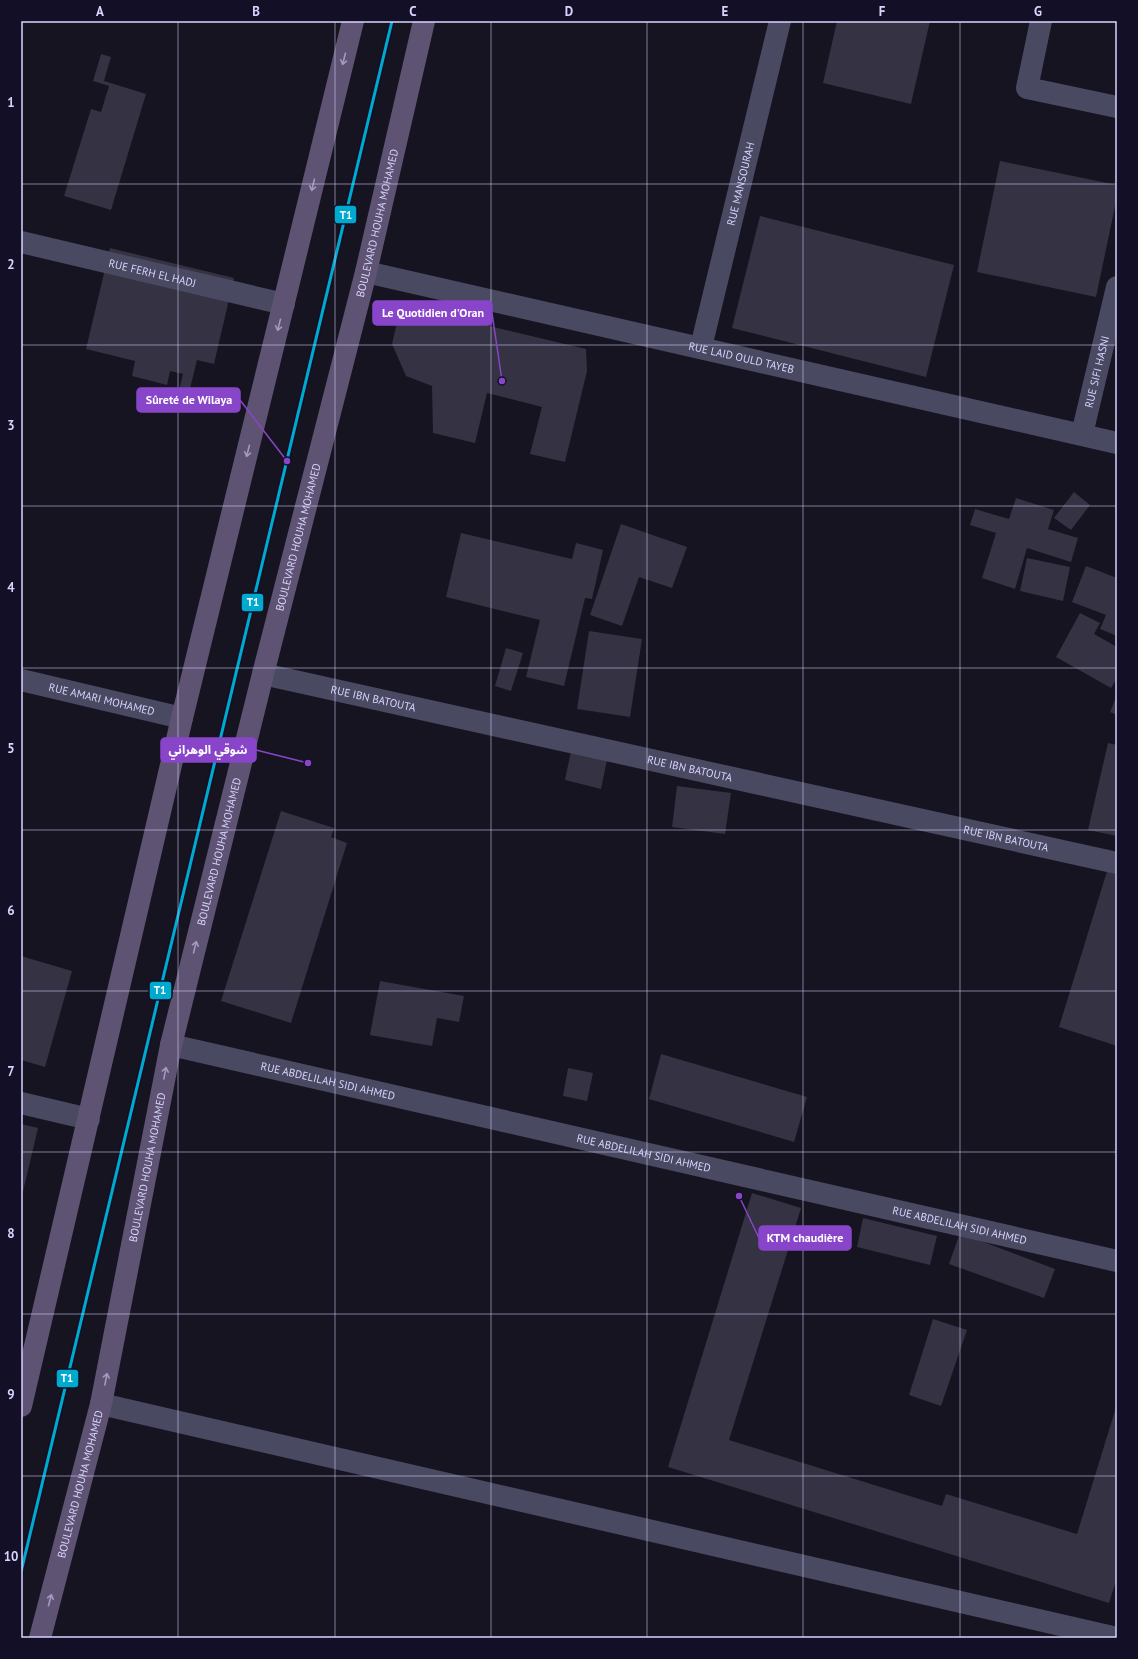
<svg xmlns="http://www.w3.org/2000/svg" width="1138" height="1659" font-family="'PT Sans','Noto Sans Arabic',sans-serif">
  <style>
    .building { fill: #343243 }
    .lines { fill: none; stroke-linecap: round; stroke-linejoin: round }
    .minor { stroke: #4a4962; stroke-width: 22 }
    .tertiary { stroke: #4a4962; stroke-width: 22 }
    .primary { stroke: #5e5373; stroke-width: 22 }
    .tram-1-casing { stroke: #130f26; stroke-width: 6 }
    .tram-1 { stroke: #00a9ce; stroke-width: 3 }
    .oneway { stroke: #a29ac0 }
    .grid { fill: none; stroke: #d9d4ff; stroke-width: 1; stroke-opacity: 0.55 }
    .labels { text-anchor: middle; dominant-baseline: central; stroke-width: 3; stroke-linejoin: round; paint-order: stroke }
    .street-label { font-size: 11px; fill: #d9d4ff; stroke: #130f26 }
    .leader { fill: none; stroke: #8945c9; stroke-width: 1.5 }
    .callout-dot { fill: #8945c9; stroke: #130f26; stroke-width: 1.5 }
    .callout { fill: #8945c9; stroke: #8945c9; stroke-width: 1.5 }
    .callout-label { font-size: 12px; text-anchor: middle; font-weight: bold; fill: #fff }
    .line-badge { stroke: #130f26; stroke-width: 1.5 }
    .badge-label { font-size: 11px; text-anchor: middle; font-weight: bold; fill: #fff }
    .neatline { fill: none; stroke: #d9d4ff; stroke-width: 1.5 }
    .grid-label { font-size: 13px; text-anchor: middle; font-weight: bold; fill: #d9d4ff }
  </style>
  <rect width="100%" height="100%" fill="#161421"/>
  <path class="building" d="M837 21H930L911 104 823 83Z
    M101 54 111 57 104 81 146 94 111 210 64 196 91 109 101 112 109 86 93 81Z
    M1000 161 1117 185V197L1096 297 977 272Z
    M760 216 954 265 926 377 732 328Z
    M110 248 234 278 214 364 197 360 189 393 179 390 183 374 170 371 167 385 132 376 135 361 86 349Z
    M401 305 586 349 587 371 565 462 530 454 542 407 487 393 475 443 433 433 432 386 406 376 392 344Z
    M1074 492 1090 505 1071 530 1054 518Z
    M1016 498 1054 510 1048 529 1078 538 1071 562 1027 548 1015 589 982 578 996 533 970 525 975 509 1009 519Z
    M621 524 687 547 672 588 639 577 622 626 590 615Z
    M461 533 572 559 576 543 603 550 592 599 585 598 564 686 526 677 540 620 446 597Z
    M1027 558 1070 567 1063 601 1020 591Z
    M1086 566 1117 578V636L1100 629 1106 615 1072 602Z
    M1080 613 1100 623 1094 634 1117 647V678L1111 688 1056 657Z
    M589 631 642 639 630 717 577 709Z
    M506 648 523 653 511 691 495 686Z
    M1117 695V715L1110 712Z
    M1108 743 1117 745V836L1088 830Z
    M571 751 607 760 601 789 565 780Z
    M677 786 731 793 725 834 672 827Z
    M281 811 334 828 331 837 347 843 291 1023 221 1001Z
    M1108 868 1117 870V1046L1059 1027Z
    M21 956 72 971 45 1067 21 1060Z
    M380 981 464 996 459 1022 437 1018 432 1046 370 1035Z
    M661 1054 807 1097 794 1142 649 1099Z
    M568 1068 593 1073 587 1101 563 1096Z
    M21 1124 38 1128 22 1196 21 1195Z
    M752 1193 801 1208 729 1440 942 1506 946 1494 1077 1534 1117 1404V1578L1109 1603 668 1467Z
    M863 1218 937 1236 930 1265 857 1247Z
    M960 1233 1055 1269 1044 1298 949 1264Z
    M933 1319 967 1330 941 1406 909 1395Z"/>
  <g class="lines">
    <g class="minor">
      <path d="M1041 21 1027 88 1117 107"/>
      <path id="s1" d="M21 242 284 304"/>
      <path id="s2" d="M366 272 1117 443"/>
      <path id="s3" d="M701 347 780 21"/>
      <path id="s4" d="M1082 434 1117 287"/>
      <path id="s5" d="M263 674 1117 863"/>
      <path id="s6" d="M21 680 182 718"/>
      <path id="s7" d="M171 1045 1117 1261"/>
      <path d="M101 1404 1117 1638"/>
    </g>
    <path class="tertiary" d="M21 1103 89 1119"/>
    <g class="primary">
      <path d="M21 1406 182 718 353 21"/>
      <path id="s8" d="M40 1638 101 1404 171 1045 263 674 366 272 424 21"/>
    </g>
    <g class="tram-1-casing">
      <path id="tram-1" d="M21 1572 392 21"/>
    </g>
    <use href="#tram-1" class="tram-1"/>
  </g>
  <defs><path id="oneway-shaft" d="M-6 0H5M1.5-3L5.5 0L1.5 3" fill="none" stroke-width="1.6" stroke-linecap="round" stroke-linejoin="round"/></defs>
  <g class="oneway">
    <use href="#oneway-shaft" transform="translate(344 59) rotate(104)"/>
    <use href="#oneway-shaft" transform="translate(313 185) rotate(104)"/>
    <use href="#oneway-shaft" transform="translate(279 325) rotate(104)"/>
    <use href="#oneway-shaft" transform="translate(248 451) rotate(104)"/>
    <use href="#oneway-shaft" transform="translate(195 947) rotate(-76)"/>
    <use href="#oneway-shaft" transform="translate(165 1073) rotate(-79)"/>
    <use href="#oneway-shaft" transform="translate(106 1379) rotate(-79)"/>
    <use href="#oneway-shaft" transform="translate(50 1600) rotate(-75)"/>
  </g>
  <path class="grid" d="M178 21V1638M335 21V1638M491 21V1638M647 21V1638M803 21V1638M960 21V1638M21 184H1117M21 345H1117M21 506H1117M21 668H1117M21 830H1117M21 991H1117M21 1152H1117M21 1314H1117M21 1476H1117"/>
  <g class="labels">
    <g class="street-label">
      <text stroke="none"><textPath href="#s3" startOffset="168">RUE MANSOURAH</textPath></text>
      <text stroke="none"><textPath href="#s8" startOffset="1455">BOULEVARD HOUHA MOHAMED</textPath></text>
      <text stroke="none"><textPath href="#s1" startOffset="135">RUE FERH EL HADJ</textPath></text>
      <text stroke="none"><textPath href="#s2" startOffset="385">RUE LAID OULD TAYEB</textPath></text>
      <text stroke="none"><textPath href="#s4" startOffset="64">RUE SIFI HASNI</textPath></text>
      <text stroke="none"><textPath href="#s8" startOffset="1131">BOULEVARD HOUHA MOHAMED</textPath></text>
      <text stroke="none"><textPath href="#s6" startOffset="83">RUE AMARI MOHAMED</textPath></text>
      <text stroke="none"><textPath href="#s5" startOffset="113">RUE IBN BATOUTA</textPath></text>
      <text stroke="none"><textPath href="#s5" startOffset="437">RUE IBN BATOUTA</textPath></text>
      <text stroke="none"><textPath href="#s5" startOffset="761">RUE IBN BATOUTA</textPath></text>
      <text stroke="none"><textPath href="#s8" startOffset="807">BOULEVARD HOUHA MOHAMED</textPath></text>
      <text stroke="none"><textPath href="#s7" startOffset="161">RUE ABDELILAH SIDI AHMED</textPath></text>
      <text stroke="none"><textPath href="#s7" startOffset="485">RUE ABDELILAH SIDI AHMED</textPath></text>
      <text stroke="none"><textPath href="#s8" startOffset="483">BOULEVARD HOUHA MOHAMED</textPath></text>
      <text stroke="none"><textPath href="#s7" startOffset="809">RUE ABDELILAH SIDI AHMED</textPath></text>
      <text stroke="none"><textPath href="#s8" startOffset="159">BOULEVARD HOUHA MOHAMED</textPath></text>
    </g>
  </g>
  <path class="leader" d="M502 381L492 313M287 461L240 400M308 763L256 750M739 1196L759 1238"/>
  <g class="callout-dot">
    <circle cx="502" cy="381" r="4"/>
    <circle cx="287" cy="461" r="4"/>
    <circle cx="308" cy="763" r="4"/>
    <circle cx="739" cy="1196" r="4"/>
  </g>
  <g class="callout">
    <rect x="373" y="301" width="119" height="24" rx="4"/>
    <rect x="137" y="388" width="103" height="24" rx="4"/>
    <rect x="161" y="738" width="95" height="24" rx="4"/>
    <rect x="759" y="1226" width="92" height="24" rx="4"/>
  </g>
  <g class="callout-label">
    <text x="433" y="317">Le Quotidien d'Oran</text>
    <text x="189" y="404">Sûreté de Wilaya</text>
    <text x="208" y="754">شوقي الوهراني</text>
    <text x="805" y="1242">KTM chaudière</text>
  </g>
  <g class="line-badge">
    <rect x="334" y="205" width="23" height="19" rx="4" fill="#00a9ce"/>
    <rect x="241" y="593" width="23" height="19" rx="4" fill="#00a9ce"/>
    <rect x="149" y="981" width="23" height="19" rx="4" fill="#00a9ce"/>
    <rect x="56" y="1369" width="23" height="19" rx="4" fill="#00a9ce"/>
  </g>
  <g class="badge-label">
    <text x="346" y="219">T1</text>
    <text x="253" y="606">T1</text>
    <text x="160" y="994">T1</text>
    <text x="67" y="1382">T1</text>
  </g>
  <rect width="1138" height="1659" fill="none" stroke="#130f26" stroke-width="44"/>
  <rect x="22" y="22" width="1094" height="1615" class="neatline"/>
  <g class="grid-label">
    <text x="100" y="16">A</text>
    <text x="256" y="16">B</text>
    <text x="413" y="16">C</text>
    <text x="569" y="16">D</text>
    <text x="725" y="16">E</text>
    <text x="882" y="16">F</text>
    <text x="1038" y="16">G</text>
    <text x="11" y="107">1</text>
    <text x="11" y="269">2</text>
    <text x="11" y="430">3</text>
    <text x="11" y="592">4</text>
    <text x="11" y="753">5</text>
    <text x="11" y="915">6</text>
    <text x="11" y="1076">7</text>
    <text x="11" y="1238">8</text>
    <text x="11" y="1399">9</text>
    <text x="11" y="1561">10</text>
  </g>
</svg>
